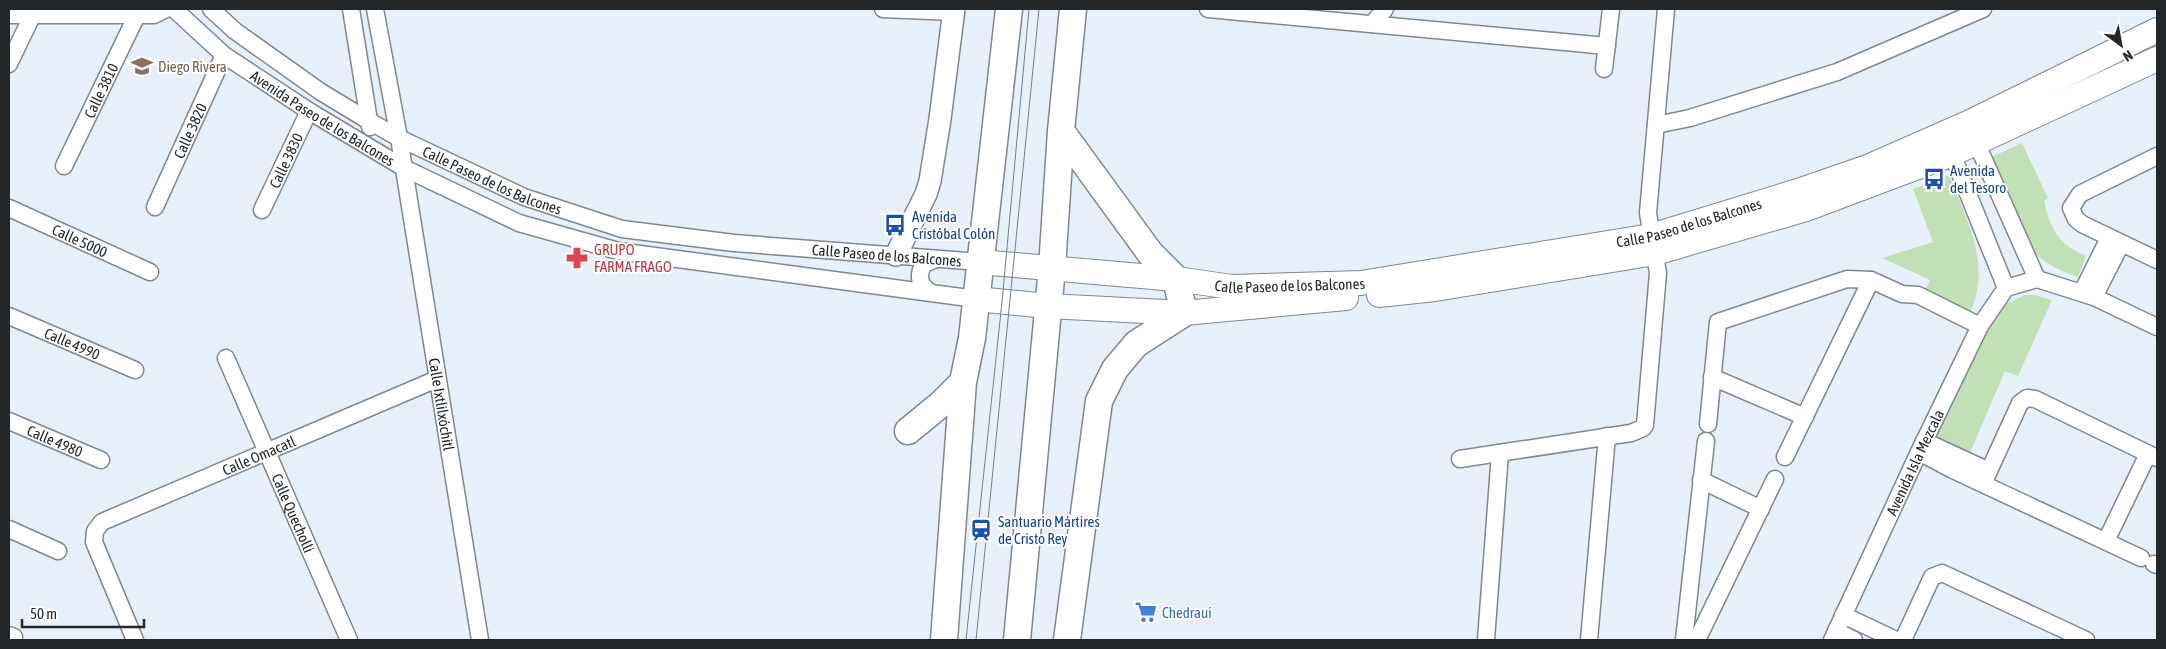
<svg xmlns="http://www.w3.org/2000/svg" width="2166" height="649" font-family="'Asap Condensed',sans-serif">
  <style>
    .green { fill: #c0e0b5 }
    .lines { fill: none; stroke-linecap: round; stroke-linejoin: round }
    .minor-casing { stroke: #7f878f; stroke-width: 19 }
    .tertiary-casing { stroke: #7f878f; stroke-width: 24 }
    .secondary-casing { stroke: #7f878f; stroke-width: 26 }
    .primary-casing { stroke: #7f878f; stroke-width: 29 }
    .minor { stroke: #fff; stroke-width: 16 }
    .tertiary { stroke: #fff; stroke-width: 21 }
    .secondary { stroke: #fff; stroke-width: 24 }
    .primary { stroke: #fff; stroke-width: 26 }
    .tram { stroke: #777d82; stroke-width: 1 }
    .labels { text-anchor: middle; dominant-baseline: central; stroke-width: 4; stroke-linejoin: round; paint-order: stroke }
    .education-label { font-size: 15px; fill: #785e54; stroke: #fff; text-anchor: start }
    .street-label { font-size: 15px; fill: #23272a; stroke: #fff }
    .transit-label { font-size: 15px; fill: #164399; stroke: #fff; text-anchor: start }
    .health-label { font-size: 15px; fill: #be3a42; stroke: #fff; text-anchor: start }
    .shop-label { font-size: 15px; fill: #366cbe; stroke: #fff; text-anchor: start }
  </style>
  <rect width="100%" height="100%" fill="#e7f0f9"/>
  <path class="green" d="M2022 143 2048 198 2044 201C2051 230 2058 244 2086 256L2078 277C2059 271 2037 260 2027 243 2011 219 2002 184 1992 157Z
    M1949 175C1967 222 1991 261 1971 311L1925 291 1930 280 1882 258 1933 242 1913 189Z
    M2025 295H2035L2052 300 2018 376 2005 371 1969 455 1939 443 1936 436 1990 322 2002 306Z"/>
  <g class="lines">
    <g class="minor-casing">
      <g id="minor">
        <path id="s1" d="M174 9 224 55 309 111 404 168 519 223 618 251 976 299"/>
        <path id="s2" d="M211 9 235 31 321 92 369 121 399 138 524 197 622 229 734 243 980 262"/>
        <path d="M351 9 370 127"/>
        <path id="s3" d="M375 9 399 138 480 640"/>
        <path d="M883 9 953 12"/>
        <path d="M1208 9 1607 46"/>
        <path d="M9 15H154L166 9"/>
        <path d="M1372 24 1385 9"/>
        <path d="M9 64 32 16"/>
        <path d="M1604 69 1611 9"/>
        <path d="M1656 125 1690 118 1837 72 1983 9"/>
        <path d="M1973 135 2037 279"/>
        <path d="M1948 144 2006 288"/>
        <path d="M2157 156 2080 194 2071 208 2076 219 2082 224 2157 260"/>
        <path id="s4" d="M64 166 137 15"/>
        <path id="s5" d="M155 207 224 55"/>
        <path id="s6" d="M9 208 150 272"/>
        <path id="s7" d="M262 210 309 111"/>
        <path d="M930 292C919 285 917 275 924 264L936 259"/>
        <path d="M2082 292 2109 238"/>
        <path d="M2094 297 2121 244"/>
        <path id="s8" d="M9 316 135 370"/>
        <path id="s9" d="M226 358 349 640"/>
        <path d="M1712 377 1805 417"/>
        <path id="s10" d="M9 421 101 460"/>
        <path d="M1708 424 1718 322 1847 279 1871 280 1902 294 1918 295 1980 326"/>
        <path d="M1924 441 1989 471"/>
        <path d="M1919 452 1953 470 2141 558"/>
        <path d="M1785 457 1871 280"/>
        <path d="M1460 459 1631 433 1643 428 1645 425 1658 273 1648 213 1666 9"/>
        <path d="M1701 480 1761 509"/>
        <path d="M1983 484 2020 403 2027 398 2035 399 2157 458"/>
        <path d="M9 529 58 551"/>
        <path d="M2106 541 2148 454"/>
        <path d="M2154 564 2157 565"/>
        <path d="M1843 615 1896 640"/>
        <path d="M1836 631 1854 640"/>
        <path d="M9 635 14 637"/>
        <path id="s11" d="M135 640 94 542 95 531 102 522 437 379"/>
        <path d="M1486 640 1500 453"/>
        <path d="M1589 640 1607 436"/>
        <path d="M1684 640 1706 441"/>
        <path d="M1697 640 1775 479"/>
        <path id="s12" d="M1832 640 1919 452 1980 326 2006 288 2037 279 2094 297 2157 327"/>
        <path d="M1903 640 1932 577 1942 573 2086 640"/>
      </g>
    </g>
    <g class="tertiary-casing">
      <path id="tertiary" d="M896 255 926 194 930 181 940 119 954 9"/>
    </g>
    <g class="secondary-casing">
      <g id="secondary">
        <path id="s13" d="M980 262 1176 279 1232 287 1361 283 1651 236 1798 191 1870 166 1968 123 2157 30"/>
        <path d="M1379 295 1435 289 1655 253 1806 209 1952 154 2157 59"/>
        <path d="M976 299 1048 306 1184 313 1346 298"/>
      </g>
    </g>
    <g class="primary-casing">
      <path id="primary" d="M1061 131 1150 253 1176 279 1184 313 1136 344 1115 369 1099 401 1067 640
        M908 431 941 404 963 382
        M944 640 963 382 972 338 1009 9
        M1017 640 1052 268 1061 131 1073 9"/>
    </g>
    <use href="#minor" class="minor"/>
    <use href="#tertiary" class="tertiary"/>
    <use href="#secondary" class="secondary"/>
    <use href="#primary" class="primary"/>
    <path class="tram" d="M966 640 1002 302 1029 9
      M976 640 1039 9"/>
  </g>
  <defs>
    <g id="school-bare" transform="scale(1.725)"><path d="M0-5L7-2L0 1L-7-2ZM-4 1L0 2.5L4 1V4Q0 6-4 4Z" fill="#8d6e63" stroke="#fff" stroke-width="2.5" paint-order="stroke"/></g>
    <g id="bus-bare" transform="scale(1.725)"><path d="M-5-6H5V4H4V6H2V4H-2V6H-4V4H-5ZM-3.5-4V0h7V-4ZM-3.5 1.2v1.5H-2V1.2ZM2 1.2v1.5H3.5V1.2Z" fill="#1a4fb4" stroke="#fff" stroke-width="2.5" paint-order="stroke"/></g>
    <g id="pharmacy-bare" transform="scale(1.725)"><path d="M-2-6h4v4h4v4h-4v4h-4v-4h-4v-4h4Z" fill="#e0444e" stroke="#fff" stroke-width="2.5" paint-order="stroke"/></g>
    <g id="station-bare" transform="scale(1.725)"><path d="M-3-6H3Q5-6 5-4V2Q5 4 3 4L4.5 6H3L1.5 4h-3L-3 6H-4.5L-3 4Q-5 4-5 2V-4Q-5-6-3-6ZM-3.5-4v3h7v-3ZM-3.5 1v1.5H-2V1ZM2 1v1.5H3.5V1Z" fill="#1a4fb4" stroke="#fff" stroke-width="2.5" paint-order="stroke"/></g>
    <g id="supermarket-bare" transform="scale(1.725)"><path d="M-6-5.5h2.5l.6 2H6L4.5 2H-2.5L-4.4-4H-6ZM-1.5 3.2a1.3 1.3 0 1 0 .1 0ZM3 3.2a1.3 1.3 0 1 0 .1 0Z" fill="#3f7fe0" stroke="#fff" stroke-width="2.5" paint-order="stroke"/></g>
  </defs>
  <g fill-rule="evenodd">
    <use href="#school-bare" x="142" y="66"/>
    <use href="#bus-bare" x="1934" y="179"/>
    <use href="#bus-bare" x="895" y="225"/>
    <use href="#pharmacy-bare" x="577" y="258"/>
    <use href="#station-bare" x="981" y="530"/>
    <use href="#supermarket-bare" x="1146" y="612"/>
  </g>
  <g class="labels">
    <g class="education-label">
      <text x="158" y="66">Diego Rivera</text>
    </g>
    <g class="street-label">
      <text stroke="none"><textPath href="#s4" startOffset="84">Calle 3810</textPath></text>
      <text stroke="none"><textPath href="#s1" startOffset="185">Avenida Paseo de los Balcones</textPath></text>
      <text stroke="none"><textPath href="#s5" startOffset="84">Calle 3820</textPath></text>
      <text stroke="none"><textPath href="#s7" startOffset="55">Calle 3830</textPath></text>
      <text stroke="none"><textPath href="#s2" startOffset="331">Calle Paseo de los Balcones</textPath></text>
      <text stroke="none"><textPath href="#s13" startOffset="716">Calle Paseo de los Balcones</textPath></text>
      <text stroke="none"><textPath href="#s6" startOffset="78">Calle 5000</textPath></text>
      <text stroke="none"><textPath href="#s2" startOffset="736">Calle Paseo de los Balcones</textPath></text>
      <text stroke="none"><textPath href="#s13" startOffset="311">Calle Paseo de los Balcones</textPath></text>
      <text stroke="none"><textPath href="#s8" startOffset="69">Calle 4990</textPath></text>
      <text stroke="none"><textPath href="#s3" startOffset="401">Calle Ixtlilxóchitl</textPath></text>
      <text stroke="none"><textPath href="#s10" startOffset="50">Calle 4980</textPath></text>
      <text stroke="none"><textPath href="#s11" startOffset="299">Calle Omacatl</textPath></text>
      <text stroke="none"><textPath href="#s12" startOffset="196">Avenida Isla Mezcala</textPath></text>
      <text stroke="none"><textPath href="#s9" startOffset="169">Calle Quecholli</textPath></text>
    </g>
    <g class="transit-label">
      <text x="1950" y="170">Avenida<tspan x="1950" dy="17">del Tesoro</tspan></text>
      <text x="912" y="216">Avenida<tspan x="912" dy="17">Cristóbal Colón</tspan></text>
      <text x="998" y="521">Santuario Mártires<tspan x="998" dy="17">de Cristo Rey</tspan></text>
    </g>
    <g class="health-label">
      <text x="594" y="249">GRUPO<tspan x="594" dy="17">FARMA FRAGO</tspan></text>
    </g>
    <g class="shop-label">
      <text x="1162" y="612">Chedraui</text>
    </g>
  </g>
  <rect width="2166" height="649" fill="none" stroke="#23272a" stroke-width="20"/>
  <g transform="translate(2121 45) rotate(148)" stroke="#ffffff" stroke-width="4" paint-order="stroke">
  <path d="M0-4L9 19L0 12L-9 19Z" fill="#23272a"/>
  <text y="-8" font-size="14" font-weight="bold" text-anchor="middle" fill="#23272a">N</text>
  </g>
  <path d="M22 619v8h122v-8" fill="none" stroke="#23272a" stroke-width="2.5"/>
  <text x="30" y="619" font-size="15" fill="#23272a" stroke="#ffffff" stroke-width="4" paint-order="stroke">50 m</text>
</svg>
